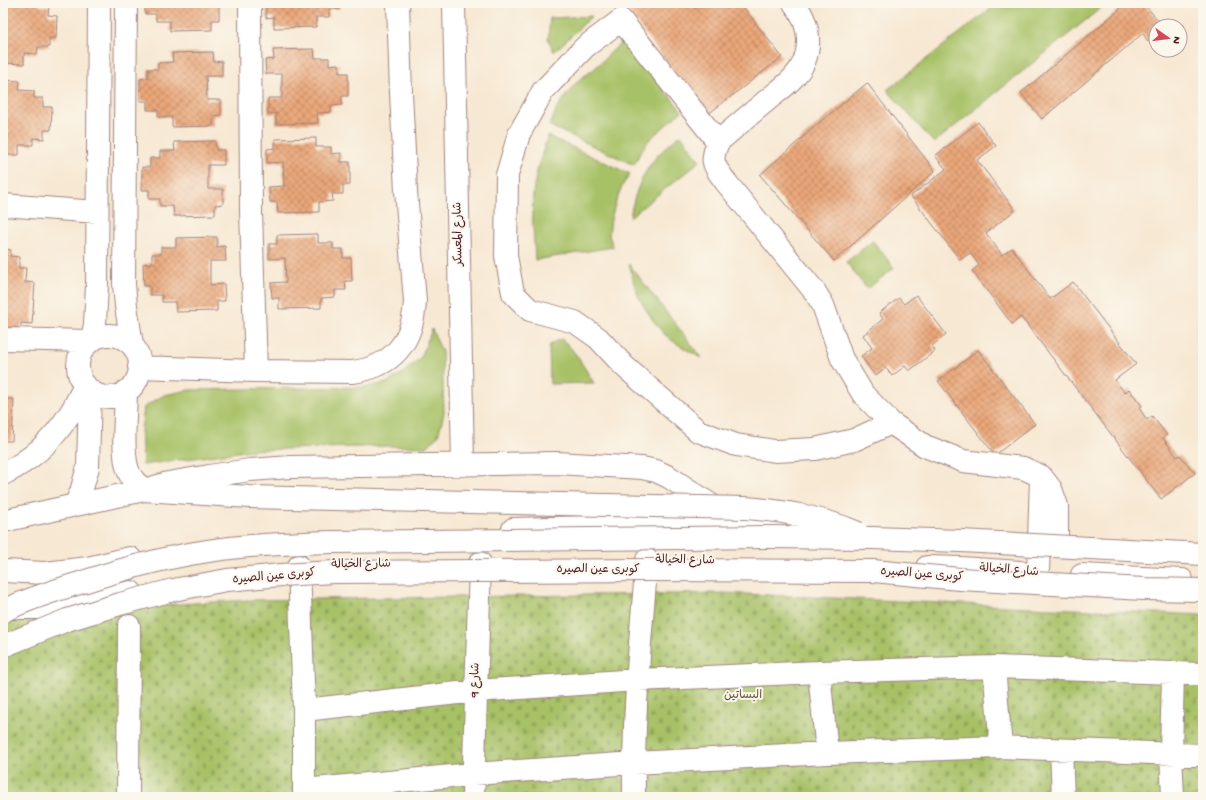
<svg xmlns="http://www.w3.org/2000/svg" width="1206" height="800" font-family="'Gochi Hand','Playpen Sans Arabic',sans-serif">
  <style>
    .green { fill: #a7c166; stroke: #787048 }
    .cemetery { fill: url(#cemetery-stones); stroke: #787048 }
    .building { fill: url(#building-cross-hatch) }
    .lines { fill: none; stroke-linecap: round; stroke-linejoin: round }
    .minor-casing { stroke: #a0847f; stroke-width: 24 }
    .highway-casing { stroke: #a0847f; stroke-width: 24 }
    .minor { stroke: #fff; stroke-width: 22 }
    .highway { stroke: #fff; stroke-width: 22 }
    .highway-bridge-casing { stroke: #a0847f; stroke-width: 24; stroke-linecap: butt }
    .highway-bridge { stroke: #fff; stroke-width: 22 }
    .labels { text-anchor: middle; dominant-baseline: central; stroke-width: 4; stroke-linejoin: round; paint-order: stroke }
    .street-label { font-size: 12px; fill: #4a1f2b; stroke: #fbf7ec }
    .park-label { font-size: 12px; fill: #66503d; stroke: #fbf7ec }
  </style>
  <defs>
    <pattern id="cemetery-stones" width="16" height="16" patternUnits="userSpaceOnUse"><rect width="16" height="16" fill="#a7c166"/><path d="M2 7V4a2 2 0 0 1 4 0v3zM10 15v-3a2 2 0 0 1 4 0v3z" fill="#91a559"/></pattern>
    <pattern id="building-cross-hatch" width="8" height="8" patternUnits="userSpaceOnUse"><rect width="8" height="8" fill="#eaa77a"/><path d="M0 0l8 8M0 8l8-8" fill="none" stroke="#c08764"/></pattern>
  </defs>
  <rect width="100%" height="100%" fill="#fbf7ec"/>
  <filter id="ink" filterUnits="userSpaceOnUse"><feTurbulence type="fractalNoise" baseFrequency=".025" numOctaves="2"/><feDisplacementMap in="SourceGraphic" scale="8" xChannelSelector="R" yChannelSelector="G"/><feConvolveMatrix kernelMatrix="1 2 1 2 8 2 1 2 1" color-interpolation-filters="sRGB"/></filter>
  <filter id="wash" filterUnits="userSpaceOnUse"><feTurbulence type="fractalNoise" baseFrequency=".012" numOctaves="4" result="noise"/><feDisplacementMap in="SourceGraphic" scale="16" xChannelSelector="R" yChannelSelector="G"/><feGaussianBlur stdDeviation="0.9" result="paint"/><feColorMatrix in="noise" values="0 0 0 0 0 0 0 0 0 0 0 0 0 0 0 0 0 1.4 0 .05"/><feComposite in="paint" operator="in"/></filter>
  <g filter="url(#wash)">
    <rect width="100%" height="100%" fill="#f7e8d3"/>
    <path class="green" d="M998 3H1107L934 143 887 90Z
      M592 16 554 52 548 39 550 18Z
      M623 41 682 111 650 139 641 151 634 165 550 126 557 108 571 89 581 78 593 70Z
      M681 135 700 161 630 217C634 193 644 168 662 151 668 145 674 140 681 135Z
      M548 136 630 174 622 186 616 201 611 219 609 235 613 247 535 260C534 234 530 206 535 180 538 165 543 150 548 136Z
      M873 241 894 268 867 289 846 262Z
      M629 264 702 358C690 352 680 346 670 339 658 330 641 304 636 291 633 282 632 273 629 264Z
      M432 329 442 352 444 413 438 436 427 447 390 446 252 450 143 465 141 431 144 407 164 395 189 390 364 387 387 383 404 372 421 357Z
      M561 339C573 346 586 371 594 383L550 384 549 346 556 341Z"/>
    <path class="cemetery" d="M723 593 1203 615V797H3V614L248 600Z"/>
    <g id="blocks">
      <path class="building" d="M3 3H39V6H49L48 15 57 16 56 38H49V47H38L37 54 24 53V64L3 63Z
        M139 3 219 4V20H212V30L170 31V21H156V14H145V5H139Z
        M266 3H340V9H329V17H316V27L274 28V17L266 18Z
        M622 3H740L782 57 707 115Z
        M1127 3H1143L1158 20 1148 42 1143 33 1042 119 1021 93Z
        M314 49 315 58H329V65L339 64V73H348V96H342V105L331 106V112L317 113 318 123 276 124V113L268 114V98H282V74H266L265 60 274 59 273 50Z
        M213 52 214 62 222 61V76H206L207 100H221V115L213 116V126L172 127V117H158V110H147V101H140V79L148 78V69H158V63L173 62 172 53Z
        M3 80 20 81 19 90 34 91V98H43V107H52L51 130H44V139L33 138V145H19V155H3Z
        M867 83 935 171 834 261 760 175 819 123Z
        M978 122 996 146 977 160 1015 210 986 233 1002 255 1012 248 1050 299 1073 282 1136 364 1115 380 1125 393 1129 389 1142 406 1139 408 1147 420 1152 416 1167 435 1163 438 1177 457 1180 455 1195 473 1161 499 1021 317 1012 324 972 271 979 265 970 253 960 260 911 196 946 169 935 156Z
        M316 138V147H331V154L341 153V162H350V185H343V194H332L333 201 319 202V212L278 213 277 202H270L269 187 284 186 283 162 267 163V149L275 148V139Z
        M215 141 216 150H224V165H208V189H223V204L215 205V215L174 216 173 206H160V199H149V190H142V167H150V158H160V151H175L174 142Z
        M318 234V243H333V249H343V258H351L352 281H345L346 290H335V297L321 298V308L279 309V298H272L271 283 286 282 285 258 269 259V244H277V235Z
        M217 237V247L225 246 226 261H210V285L224 284 225 301H217V311L176 312 175 302H162V295H150V286H144L143 264 152 263V254H161V247H176V238Z
        M3 249 11 250 10 256 19 257V268H26L25 282 35 283 32 324 21 323V331L5 330 6 316H3Z
        M916 295 946 334 932 346 935 351 909 371 905 366 892 376 886 368 875 376 861 356 872 348 863 335 883 319 879 313 899 298 904 304Z
        M978 350 1035 424 995 455 938 381Z
        M3 399H14L12 441H3Z"/>
    </g>
  </g>
  <g filter="url(#ink)">
    <use href="#blocks" fill-opacity="0" stroke="#a0847f" stroke-width="1"/>
    <g class="lines">
      <g class="minor-casing">
        <path id="minor" d="M126 3 124 284 126 306 132 345
          M250 3 251 211 256 371
          M454 3 463 465
          M794 3C812 26 814 56 793 78 785 87 774 94 765 102 749 115 734 128 718 142 710 162 713 164 725 181L815 292 823 305 842 359 863 394 891 423 925 446 963 461 1023 468 1041 476 1051 489 1057 506V536
          M718 142 621 20 585 47 543 91 519 134 507 175 506 256 513 293 530 310 575 322 598 338 624 366 698 431 736 445 775 451 815 449 854 440 891 423
          M3 205 97 212
          M78 366a31 31 0 1 1 62 0a31 31 0 1 1-62 0Z
          M3 339 91 341
          M92 340 95 324 97 285 99 3
          M139 367 256 371 352 372C393 367 413 342 415 301L406 191 401 93 398 3
          M126 391C126 412 121 452 128 470 131 479 137 484 144 490
          M3 474C30 461 53 440 69 415 75 406 80 395 85 385
          M75 505 81 492 88 467 90 391
          M3 521 144 490 168 483 209 476 250 470 291 467 557 463 642 468 656 471 669 477 723 513
          M513 529 737 523 828 527
          M299 566 304 710V797
          M927 567 960 568 1020 572
          M3 571 45 573 88 568 130 558
          M1038 573 1041 476
          M1082 575 1182 580
          M8 608H43L87 601 131 592
          M994 667 1001 747
          M819 672 827 753
          M1173 673 1171 753 1173 797
          M304 710 476 691 637 680 819 672 994 667 1203 674
          M1061 750 1063 797
          M304 790 473 774 634 763 827 753 1001 747 1203 755
          M128 797 129 626
          M473 797 480 563
          M634 797C633 718 640 639 647 560"/>
      </g>
      <g class="highway-casing">
        <path id="highway" d="M144 490 250 497 289 498"/>
      </g>
      <use href="#minor" class="minor"/>
      <use href="#highway" class="highway"/>
      <g class="highway-bridge-casing">
        <path id="highway-bridge" d="M289 498 745 508C785 511 821 517 858 533
          M3 611C28 599 56 590 83 582 128 567 174 555 222 549 259 544 296 543 334 542L767 537 872 538 961 541 1203 554
          M3 646 67 620 120 604 173 590 227 580 281 575 334 572 649 570 873 571 960 579 1144 589 1203 590"/>
      </g>
      <use href="#highway-bridge" class="highway-bridge"/>
    </g>
  </g>
  <g class="labels">
    <g class="street-label">
      <text transform="translate(459 234) rotate(-91)">شارع المعسكر</text>
      <text transform="translate(685 561) rotate(1)">شارع الخيالة</text>
      <text transform="translate(361 565) rotate(-1)">شارع الخيالة</text>
      <text x="598" y="570">كوبرى عين الصيره</text>
      <text transform="translate(1009 571) rotate(4)">شارع الخيالة</text>
      <text transform="translate(922 575) rotate(4)">كوبرى عين الصيره</text>
      <text transform="translate(274 577) rotate(-5)">كوبرى عين الصيره</text>
      <text transform="translate(476 680) rotate(-88)">شارع 9</text>
    </g>
    <g class="park-label">
      <text x="743" y="696">البساتين</text>
    </g>
  </g>
  <rect width="1206" height="800" fill="none" stroke="#fbf7ec" stroke-width="16"/>
  <g transform="translate(1168 38) rotate(104)"><circle r="19" fill="#fbf7ec" stroke="#b4a19f"/>
  <path d="M0-3L7 15L0 10L-7 15Z" fill="#d1495b"/>
  <text y="-6" font-size="11" font-weight="bold" text-anchor="middle" fill="#4a1f2b">N</text>
  </g>
</svg>
